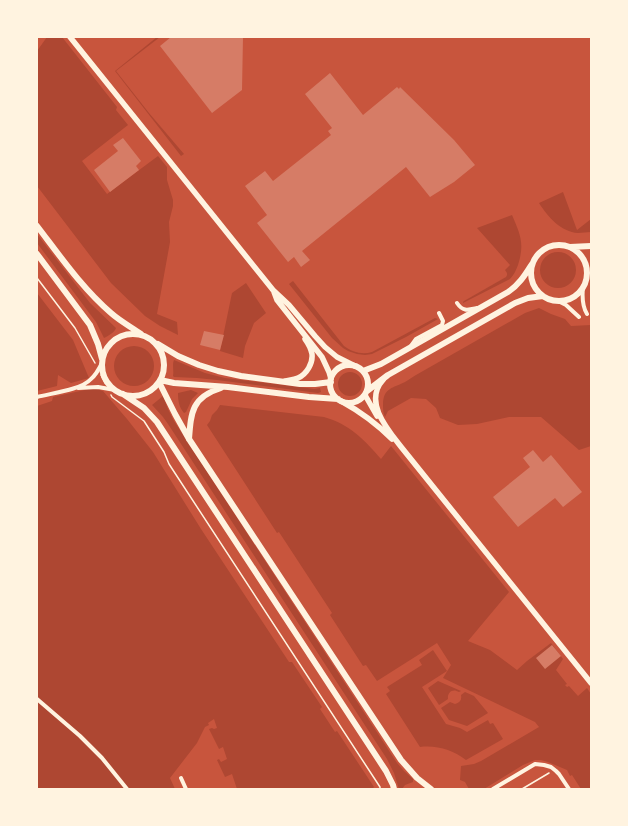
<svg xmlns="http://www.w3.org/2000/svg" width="628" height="826" font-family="Roboto,sans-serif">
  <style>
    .green { fill: #ae4732 }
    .building { fill: #d67c66 }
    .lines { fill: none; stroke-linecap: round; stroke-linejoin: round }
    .path { stroke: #fff3e0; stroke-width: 1.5 }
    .minor { stroke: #fff3e0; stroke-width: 4 }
    .secondary { stroke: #fff3e0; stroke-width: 5.5 }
    .primary { stroke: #fff3e0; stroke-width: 6 }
  </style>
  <rect width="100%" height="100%" fill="#c8553d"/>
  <path class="green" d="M47 37H62L117 107 116 110 128 125 82 161 107 194 158 156 167 167V180L173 200V206L169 222 170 242 157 314 177 322 178 335 160 326 145 316 111 283 37 186V51Z
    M157 37H160L116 71 149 113 184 154 181 156 115 71Z
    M563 192 577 230 591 219V232C587 232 582 233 578 233 561 232 548 217 539 203Z
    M512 215C520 234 525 243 518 265 516 270 514 275 510 279L463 303V302L464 301 506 277C508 274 507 273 505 270L510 265 477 228Z
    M37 234 90 303 116 328C115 332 108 336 104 338L96 322 90 314 37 243Z
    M540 270a18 18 0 1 1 36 0a18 18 0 1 1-36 0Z
    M293 281 344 346C352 352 362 355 372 352L435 318 438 319 406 337 372 354 365 355 357 354 348 351 343 348 332 338 289 284Z
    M246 283 266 313 254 323 245 346 243 358 220 351 232 293Z
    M37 293 73 340 89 378 71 383 58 375 57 386 37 391Z
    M539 308 551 314 565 319 571 326 591 325V446L579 450 541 417H509L477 424 458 425 440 418 436 408 426 399 411 398 388 411 385 417C383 413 383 409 383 405 383 388 393 388 405 382 409 380 412 377 416 375L525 313Z
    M114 366a20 20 0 1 1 40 0a20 20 0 1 1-40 0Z
    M174 360 205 373 225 378 307 388 314 389 320 388 321 392 318 393 217 380 197 378 174 377 173 376C174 371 172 364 174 360Z
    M338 384a12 12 0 1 1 24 0a12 12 0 1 1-24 0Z
    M89 389H96L103 391 127 419 153 452 201 529 289 662H292L322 707 320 709 335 732 337 731 374 787 372 789H237L232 774 225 777 217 760 219 759 221 762 227 759 223 747 219 749 209 729 212 728 214 729 217 728 214 719 208 723 209 725 205 727 197 743 170 778 175 789H37V406L52 401 53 397Z
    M191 390 198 393 192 399 186 412 184 413C179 407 178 401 178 393Z
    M163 396 168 409 174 421 397 763 404 771 413 779V782L405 785 402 789H399L394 773 387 759 168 424 163 417 153 406 152 405Z
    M220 405 324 417C349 424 365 440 381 459L391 446 509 592 468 641 490 650 517 670 527 661 551 643 563 659 556 670 567 684 565 685 567 687 569 686 578 696 587 688 591 694V789H581L572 775 570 776 567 770 548 762 541 760H535L523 765 484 789H469L465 782 460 780 461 766 474 764 481 761 539 727 535 722 443 678 451 665 437 643 377 681 366 665 363 666 330 615 332 613 279 532 277 533 207 425 210 421 212 415 217 410Z
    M433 650 447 671 422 687 446 724 460 728 467 732 488 720 490 724 493 723 503 739 466 760C453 750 437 745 420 747L386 694 390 691 387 687 422 665 419 660Z
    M438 681 461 691 459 692C453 688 447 692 448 699L439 705 428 688Z
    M465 692 474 696 488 713 467 726 449 720 441 708 450 702 455 704C460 703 462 700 461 695Z"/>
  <path class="building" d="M171 37H243L242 90 212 113 160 46Z
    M330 73 363 115 397 87 399 89 400 87 454 140 475 165 454 182 430 197 406 167 302 251 310 260 301 267 294 257 288 262 257 223 267 215 245 186 265 171 273 181 331 135 328 131 332 128 305 94Z
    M123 138 141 161 136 166 139 170 110 192 94 170 118 151 113 145Z
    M204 331 224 335 220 350 200 345Z
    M533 450 543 462 551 455 582 492 563 507 555 498 518 527 493 497 530 467 523 458Z
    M552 645 561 656 545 669 536 658Z"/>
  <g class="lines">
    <path class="path" d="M37 278 75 328 95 363
      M101 375 105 383
      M111 395 112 397 144 421 164 452 169 464 380 787V789
      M522 789 549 773"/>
    <path class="minor" d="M583 287C582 297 582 306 587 314
      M558 301 566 305 579 317
      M457 303C463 312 468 310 477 308
      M411 346 416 339 442 325 443 321 439 313
      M78 388 98 387 115 390
      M37 397C52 393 81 390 91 379 96 375 99 369 102 363
      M37 699 80 736 102 758 127 789
      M181 778 186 789
      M493 789 535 764 544 765 551 767 556 771 559 774 569 789"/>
    <path class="secondary" d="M70 37 273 290 289 305 315 336 325 347 337 357 355 366
      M274 292 277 300 322 357 329 372 331 379
      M383 380C363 402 388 430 402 448L591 683
      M285 381C290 380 294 380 298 378 307 374 313 363 312 354 311 349 308 343 305 339
      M365 395 377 416
      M341 401C361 412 375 422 392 439"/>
    <path class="primary" d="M37 226C60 256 82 288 111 313 120 321 131 327 141 334
      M531 273a28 28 0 1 1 56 0a28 28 0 1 1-56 0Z
      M570 247 591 246
      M37 254 90 325 98 344 102 359
      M102 365a31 31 0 1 1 62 0a31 31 0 1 1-62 0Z
      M158 344 178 356 199 365 218 371 241 376 300 384H315L331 382
      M330 384a19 19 0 1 1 38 0a19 19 0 1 1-38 0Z
      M363 371 381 364 508 292C519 285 525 275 532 264
      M160 380 174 383 228 387 309 397 338 399
      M159 382 175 414 189 439 401 760 417 778 431 789
      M367 391 388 375 515 303 528 298 543 296
      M123 394 144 408 157 422 386 771 393 785 394 789
      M189 439C191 412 192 397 221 388"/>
  </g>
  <rect width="628" height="826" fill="none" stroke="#fff3e0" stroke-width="76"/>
</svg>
